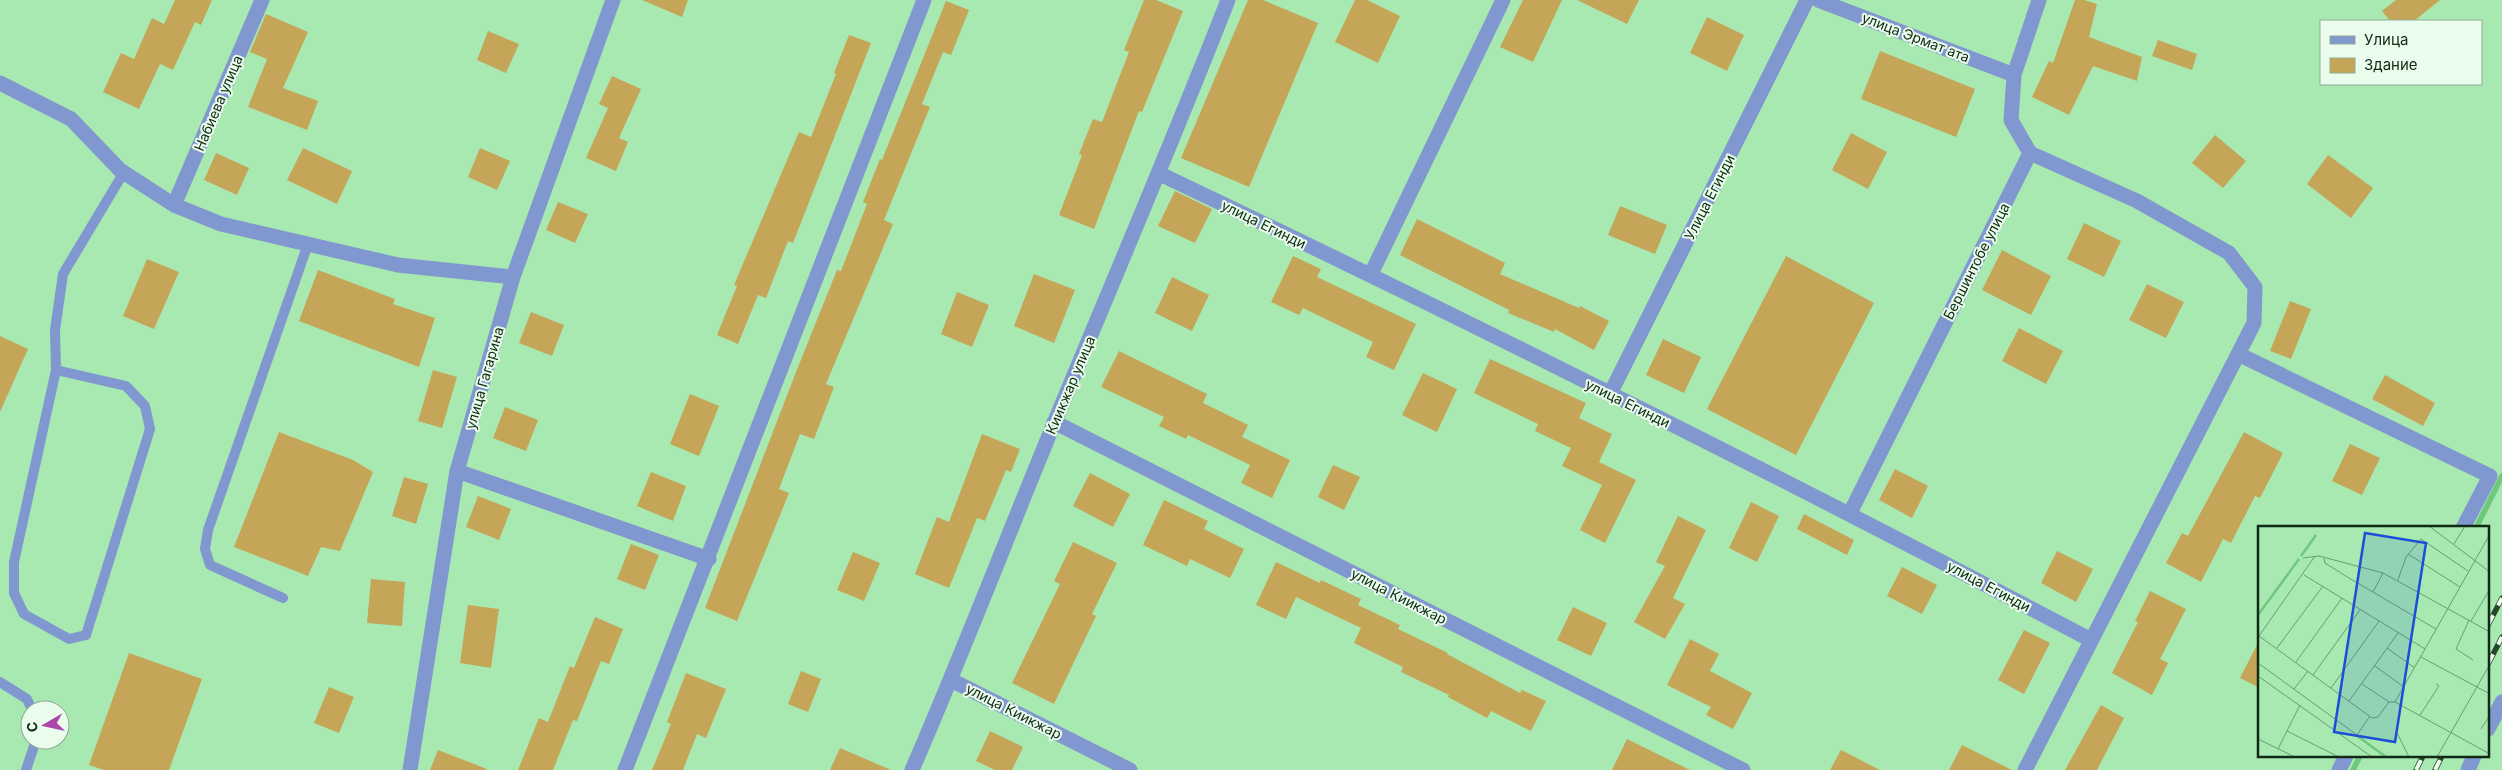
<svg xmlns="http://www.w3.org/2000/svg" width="2502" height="770" font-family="Inter,sans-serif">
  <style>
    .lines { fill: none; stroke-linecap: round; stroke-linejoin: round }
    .stream { stroke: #70c77e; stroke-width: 5.5 }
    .building { fill: #c5a659 }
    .lane { stroke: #8197cf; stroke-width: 10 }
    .street { stroke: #8197cf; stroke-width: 15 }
    .rail-casing { stroke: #27472c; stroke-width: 5.5 }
    .rail { stroke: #eafdec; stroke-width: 4; stroke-dasharray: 11; stroke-linecap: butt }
    .labels { text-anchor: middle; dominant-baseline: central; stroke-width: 4; stroke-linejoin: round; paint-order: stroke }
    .street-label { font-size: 14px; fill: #102a15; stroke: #eafdec }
    .inset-river { fill: none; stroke: #70c77e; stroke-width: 2.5 }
    .inset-road { fill: none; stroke: #6b9d72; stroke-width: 1 }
    .view { fill: #1d4ed8; fill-opacity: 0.15; stroke: #1d4ed8; stroke-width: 2.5 }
    .inset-edge { fill: none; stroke: #102a15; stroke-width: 2.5 }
  </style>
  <rect width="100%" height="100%" fill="#a7e9b0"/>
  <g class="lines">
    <path class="stream" d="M2476 528 2502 476
      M2353 770 2360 756"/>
  </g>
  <path class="building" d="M175 0H212L201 25 195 22 173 70 160 64 139 109 103 92 121 53 134 59 152 18 164 24Z
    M642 0H688L682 17Z
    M1144 0H1156L1183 11 1142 112 1139 111 1094 229 1059 215 1082 155 1079 154 1093 119 1102 122 1129 52 1124 50Z
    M1248 0H1263L1318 23 1249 187 1181 158Z
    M1355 0H1367L1400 16 1378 63 1335 42Z
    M1523 0H1562L1533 62 1500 47Z
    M1577 0H1639L1627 24Z
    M2075 0H2084L2097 4 2089 37 2142 57 2137 81 2093 66 2069 115 2032 97 2049 61 2053 63Z
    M2396 0H2440L2414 21H2390L2382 11Z
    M946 1 969 10 951 55 943 52 922 104 930 107 884 220 893 224 826 384 834 387 814 439 800 434 779 489 789 493 737 621 705 608 796 372 837 270 841 271 867 204 863 202 880 159 882 160Z
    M266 14 308 32 283 88 318 101 307 130 248 107 267 59 250 52Z
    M1707 17 1744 35 1727 71 1690 53Z
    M488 31 519 44 506 73 477 60Z
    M849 35 871 43 793 243 788 241 766 298 758 295 738 344 717 335 737 286 734 285 799 132 811 137 836 74 834 73Z
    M2158 40 2197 54 2192 70 2152 56Z
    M1880 51 1975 89 1956 137 1861 99Z
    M612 76 641 89 619 138 628 142 616 171 586 158 608 108 599 104Z
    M1851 133 1887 152 1868 189 1832 170Z
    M2215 135 2246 161 2223 188 2192 163Z
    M303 148 352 171 337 204 287 180Z
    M480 148 510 161 497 190 468 177Z
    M216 153 249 168 237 195 204 180Z
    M2328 155 2373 188 2351 218 2307 184Z
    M1175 191 1212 209 1195 243 1158 226Z
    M558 202 588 214 575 243 546 230Z
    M1620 206 1667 225 1655 254 1608 235Z
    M1417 219 1505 263 1500 274 1579 308 1580 306 1609 321 1594 350 1555 329 1554 332 1508 313 1509 310 1400 255Z
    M2084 223 2121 241 2104 277 2067 259Z
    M2002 250 2051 276 2031 315 1982 290Z
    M1293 256 1321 269 1317 277 1416 324 1394 370 1366 357 1373 342 1303 308 1299 315 1271 302Z
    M1786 256 1874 303 1796 455 1707 409Z
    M147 259 179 272 154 329 123 316Z
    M318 270 395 299 393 304 435 318 419 367 299 321Z
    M1034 274 1075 290 1054 343 1014 326Z
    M1172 277 1209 295 1192 331 1155 313Z
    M2147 284 2184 302 2166 338 2129 320Z
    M957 292 989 305 972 347 941 334Z
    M2290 301 2311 309 2291 359 2270 351Z
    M531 312 564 325 552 356 519 343Z
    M2019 328 2063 351 2046 384 2002 361Z
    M0 336 28 349 0 412Z
    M1663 339 1701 357 1684 393 1646 375Z
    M1119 351 1207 394 1203 403 1248 425 1242 437 1290 460 1272 498 1241 483 1250 465 1188 435 1186 439 1159 426 1164 417 1101 387Z
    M1490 359 1586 403 1579 418 1612 434 1599 462 1636 480 1605 543 1580 530 1602 485 1562 466 1571 448 1535 431 1538 424 1474 393Z
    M433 370 457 377 442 428 418 421Z
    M1423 373 1457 389 1437 432 1402 415Z
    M2385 375 2435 403 2423 426 2372 399Z
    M690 394 719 406 699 456 670 444Z
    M505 407 538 420 526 451 493 438Z
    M279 432 353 460 373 472 340 551 321 547 308 576 234 547Z
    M2244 432 2283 453 2260 498 2255 496 2231 543 2223 539 2201 582 2166 563 2182 533 2188 536Z
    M982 434 1020 449 1011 472 1006 470 985 521 977 518 949 588 915 574 937 517 949 522Z
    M2350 444 2380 458 2362 495 2332 481Z
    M1333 465 1360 477 1344 510 1318 497Z
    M1895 469 1928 486 1912 518 1879 500Z
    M651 472 686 486 673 521 637 506Z
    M1090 473 1130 494 1113 527 1073 506Z
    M404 477 428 484 416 524 392 516Z
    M478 496 511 509 499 540 466 527Z
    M1164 500 1208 521 1204 529 1244 549 1230 578 1190 559 1187 566 1143 545Z
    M1751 502 1779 516 1757 562 1729 548Z
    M1804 514 1854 540 1847 555 1797 529Z
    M1678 516 1706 530 1673 598 1685 604 1665 639 1634 622 1665 566 1656 562Z
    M1073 542 1117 563 1092 614 1096 616 1054 704 1012 683 1060 584 1054 581Z
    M631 544 659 555 645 590 617 579Z
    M2057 551 2093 569 2076 602 2041 583Z
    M853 552 880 563 864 601 837 590Z
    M1276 562 1320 583 1321 580 1361 599 1358 605 1400 625 1398 629 1448 653 1447 654 1520 693 1522 690 1546 701 1531 731 1491 711 1487 718 1448 697 1449 695 1401 672 1403 667 1354 643 1361 628 1296 597 1286 619 1256 605Z
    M1902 567 1937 585 1922 614 1887 596Z
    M371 579 405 582 402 626 367 623Z
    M2150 591 2186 609 2160 659 2168 663 2152 695 2112 673 2138 622 2135 621Z
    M468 605 499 609 491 668 460 663Z
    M1573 607 1607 623 1591 656 1557 640Z
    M595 617 623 629 609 664 601 661 577 721 573 720 553 770H518L539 718 548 722 570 666 574 668Z
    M2024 630 2050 643 2024 694 1998 680Z
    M1690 639 1719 654 1710 671 1752 693 1733 729 1706 715 1711 707 1667 685Z
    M2260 639V688L2240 678Z
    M129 653 202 679 169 770H104L89 765Z
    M801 671 821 679 808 712 788 704Z
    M686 673 726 689 706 738 697 734 683 770H652L671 724 667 722Z
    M329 687 354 697 339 733 314 723Z
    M2101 705 2124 718 2097 770H2065Z
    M990 731 1023 747 1012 770H995L976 761Z
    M1627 739 1690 770H1612Z
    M1962 745 2012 770H1949Z
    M840 748 891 770H830Z
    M438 750 487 769 486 770H430Z
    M1841 750 1880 770H1830Z"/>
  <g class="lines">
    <path class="lane" d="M56 370 126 386 145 406 150 429 86 635 69 639 24 614 14 593V562L56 370 55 330 63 274 124 172
      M283 598 210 565 205 549 208 530 308 244
      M0 682 27 699 32 710
      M26 770 36 740"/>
    <path class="street" d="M1818 0 2014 75
      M0 83 71 119 120 170 174 205 221 224 398 265 513 277
      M1160 174C1473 323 1784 478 2091 640
      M174 205 262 0
      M1371 274 1503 0
      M2238 354 2490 476 2463 528
      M1610 394 1807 0
      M1054 422 1743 770
      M457 471 709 559
      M1850 513 2030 153 2011 120 2014 75 2039 0
      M951 680 1130 770
      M2488 729 2502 702
      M410 770 457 471 513 277 613 0
      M625 770 924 0
      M912 770C962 655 1007 537 1055 421 1113 281 1173 141 1228 0
      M2025 770 2254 323 2255 287 2229 253 2137 201 2030 153
      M2339 770 2346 756
      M2468 770 2474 756"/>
    <g class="rail-casing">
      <path id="rail" d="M2488 625 2502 598
        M2488 664 2502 637
        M2416 770 2423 756
        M2435 770 2442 756"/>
    </g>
    <use href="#rail" class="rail"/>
  </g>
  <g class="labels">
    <g class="street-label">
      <text transform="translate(1916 37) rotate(21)">улица Эрмат ата</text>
      <text transform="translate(218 103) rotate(-67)">Набиева улица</text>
      <text transform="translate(1709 197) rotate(-63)">Улица Егинди</text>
      <text transform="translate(1264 224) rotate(26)">улица Егинди</text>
      <text transform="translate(1976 261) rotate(-63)">Бершинтобе улица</text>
      <text transform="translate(484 378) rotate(-74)">улица Гагарина</text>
      <text transform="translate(1070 385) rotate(-67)">Киикжар улица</text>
      <text transform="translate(1628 403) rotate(26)">улица Егинди</text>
      <text transform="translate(1989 586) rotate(28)">улица Егинди</text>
      <text transform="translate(1399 596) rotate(27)">улица Киикжар</text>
      <text transform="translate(1014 711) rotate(27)">улица Киикжар</text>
    </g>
  </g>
  <g transform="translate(2258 526)">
    <rect width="231" height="231" fill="#a7e9b0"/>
    <path class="inset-river" d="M43 30 58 9M0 89 41 33M98 209 128 231"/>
    <path class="inset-road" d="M171 0 232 46M196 18 207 0M150 28 202 61M57 30 1 110 114 192 120 191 131 176M45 32 61 30 125 47 232 106M66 32 67 37 91 52 178 103M46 49 167 123M140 54 148 31 163 13 210 45M115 66 125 47M211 94 198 123 215 134M213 95 232 63M19 122 65 60M129 122 157 142M163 131 232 168M38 136 84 72M0 137 99 209 112 190M117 140 146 161M55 149 102 84M0 150 114 231M104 158 131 176H137L232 228M73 162 121 95M36 163 50 145M91 175 140 107M137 176 232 8M162 189 181 160 178 158M223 203 232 189M29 205 81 231M139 207 151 231M0 213 37 231M20 223 42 179M179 231 232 138"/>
    <path class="view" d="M107 7 168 17 137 216 76 206Z"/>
    <rect width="231" height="231" class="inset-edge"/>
  </g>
  <rect x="2320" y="20" width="162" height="65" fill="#eafdec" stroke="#93a996"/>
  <rect x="2330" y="36" width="25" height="8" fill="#8197cf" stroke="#93a996"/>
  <text x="2364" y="45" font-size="15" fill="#102a15">Улица</text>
  <rect x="2330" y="58" width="25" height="15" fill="#c5a659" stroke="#93a996"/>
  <text x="2364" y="70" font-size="15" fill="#102a15">Здание</text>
  <g transform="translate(45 725) rotate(261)"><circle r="24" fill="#eafdec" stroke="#93a996"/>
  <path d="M0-4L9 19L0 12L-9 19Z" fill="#ad47ac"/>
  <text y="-8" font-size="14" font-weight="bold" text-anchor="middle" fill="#102a15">С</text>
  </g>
</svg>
